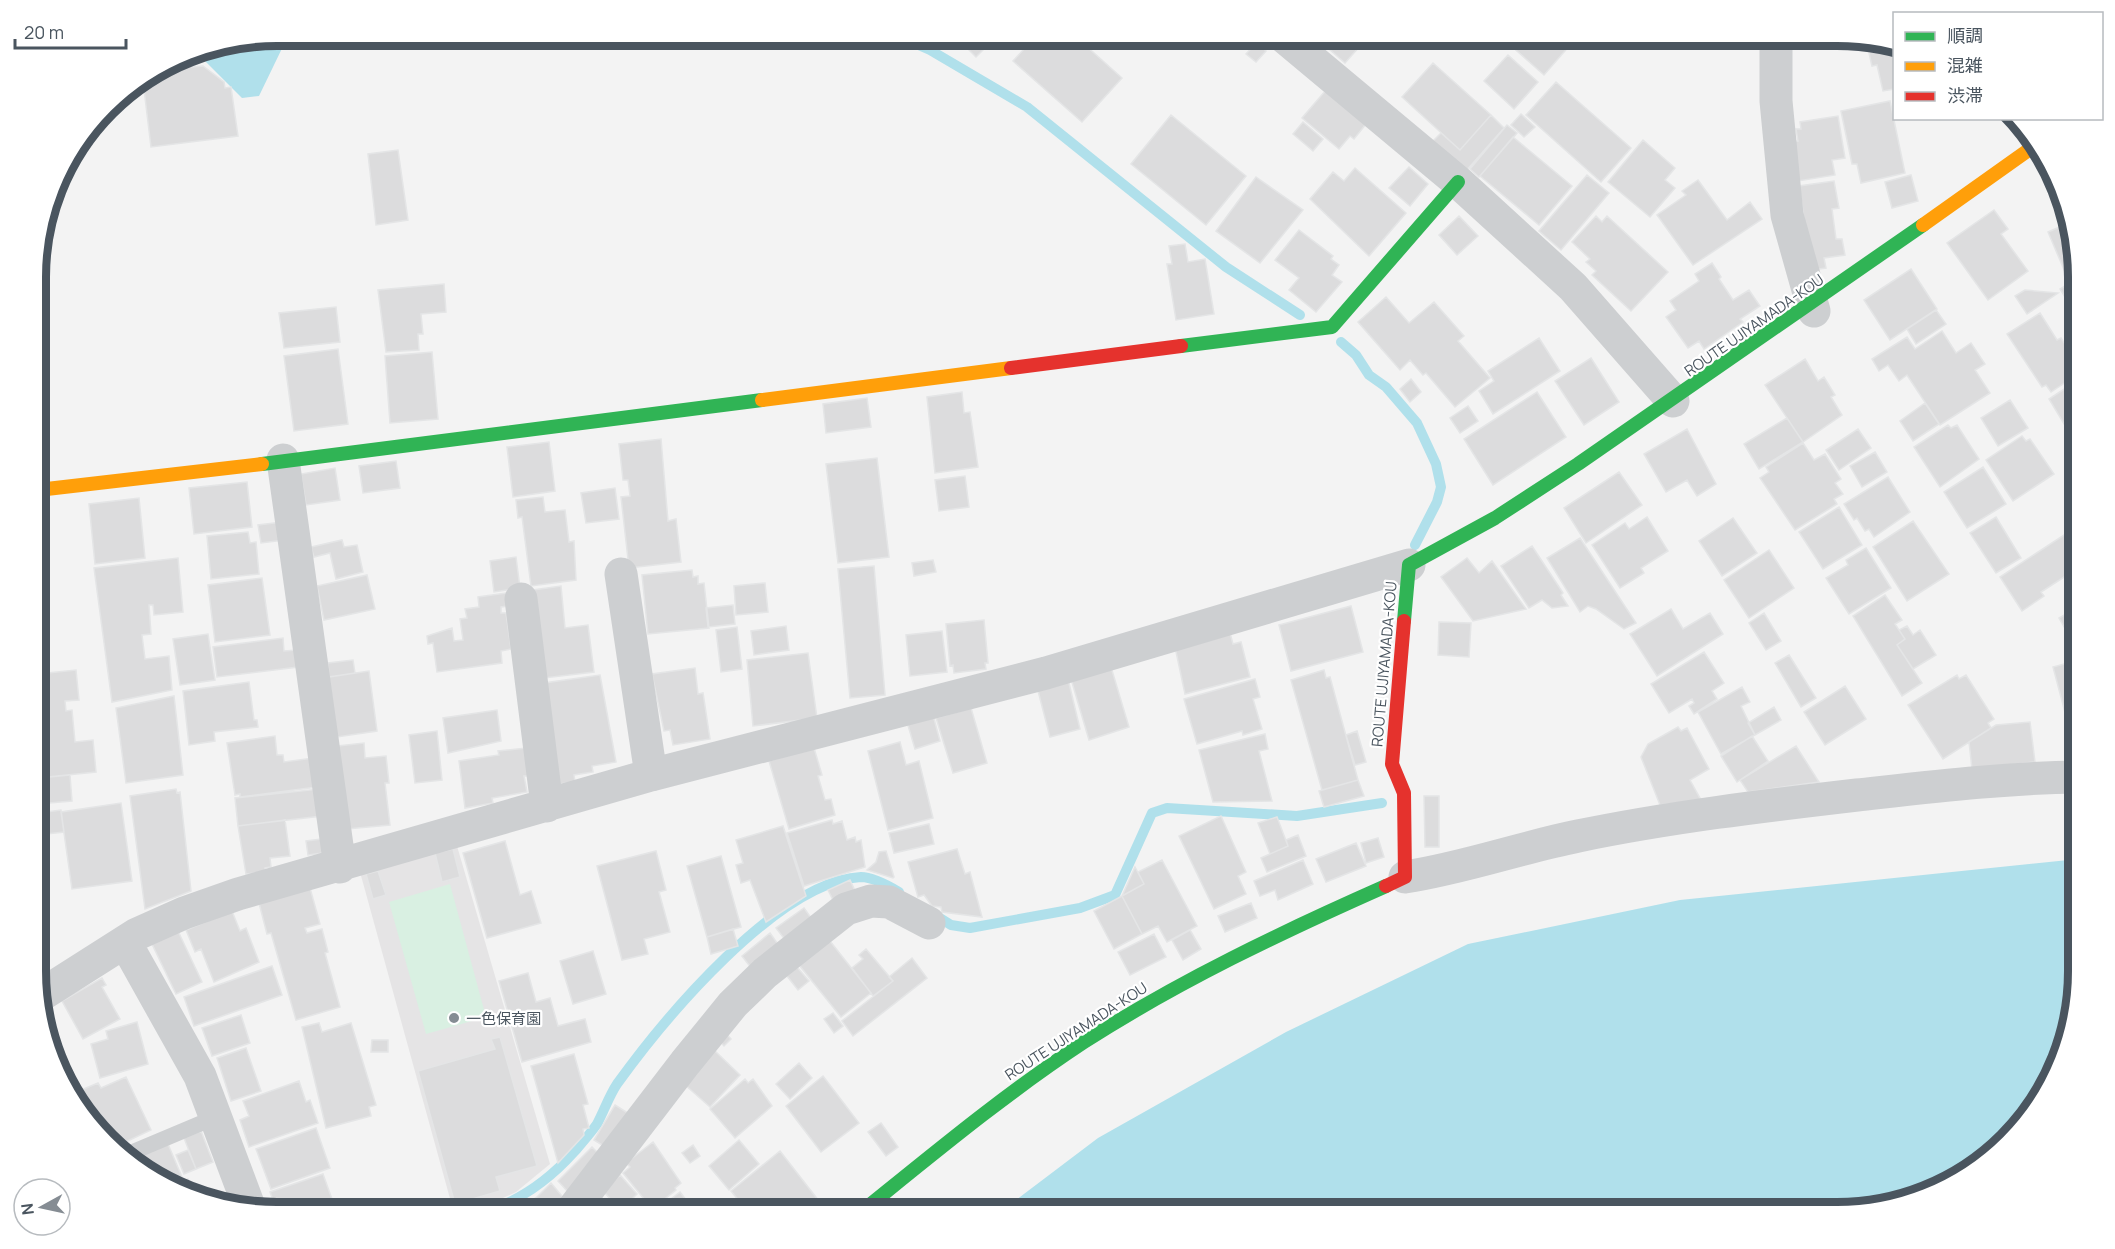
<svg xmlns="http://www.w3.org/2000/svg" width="2115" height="1249" font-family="Manrope,'Noto Sans JP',sans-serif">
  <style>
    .education { fill: #e5e4e5 }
    .green { fill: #d9f0e2 }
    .water { fill: #b0e0eb }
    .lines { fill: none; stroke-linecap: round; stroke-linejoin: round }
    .stream { stroke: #b0e0eb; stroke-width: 10 }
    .building { fill: #dcdcdd; stroke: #e4e5e6; stroke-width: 1.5 }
    .lane { stroke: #cdcfd1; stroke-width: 16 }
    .street { stroke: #cdcfd1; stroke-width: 33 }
    .fast { stroke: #30b455; stroke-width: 14 }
    .slow { stroke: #ff9f0a; stroke-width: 14 }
    .jam { stroke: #e5322d; stroke-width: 14 }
    .poi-dot { fill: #858c93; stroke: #fff; stroke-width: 2 }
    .labels { text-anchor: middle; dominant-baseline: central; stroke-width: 4.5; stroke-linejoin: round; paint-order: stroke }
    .street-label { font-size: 15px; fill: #4a555f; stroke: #fff }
    .poi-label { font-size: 15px; fill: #4a555f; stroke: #fff; text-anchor: start }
    .rim { fill: none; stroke: #4a555f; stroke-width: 8 }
  </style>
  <rect width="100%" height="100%" fill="#f3f3f3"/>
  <path class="education" d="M457 846 550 1164 516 1192 494 1202 454 1213 360 872Z"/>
  <path class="green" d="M450 884 486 1017 426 1034 389 902Z"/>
  <path class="water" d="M278 36H288L259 96 242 98 200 56V51Z
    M2078 859V987L2046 1092 2008 1142 1958 1180 1853 1212 999 1213 1098 1138 1286 1032 1468 944 1680 900Z"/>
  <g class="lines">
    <path class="stream" d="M898 36 930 50 1027 107 1226 267 1300 315
      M1341 342 1356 355 1369 375 1386 387 1417 423 1436 464 1441 487 1437 502 1415 545
      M935 915 951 925 970 928 1080 908 1115 895 1152 813 1167 808 1297 816 1382 803
      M480 1213C517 1203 548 1181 574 1152 581 1144 590 1134 597 1124 604 1111 609 1096 617 1084 664 1019 778 881 861 877 873 877 889 886 899 892"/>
  </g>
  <path class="building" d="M955 36H997L976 57Z
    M1036 36H1075L1122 78 1082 122 1013 61Z
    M1314 36H1369L1345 63Z
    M1500 36H1578L1544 75Z
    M1630 36H1644L1639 43Z
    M1673 36H1701L1690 49Z
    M1866 40 1894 44V89L1883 91 1877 65 1872 66Z
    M1256 43 1266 51 1256 62 1246 54Z
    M191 53 192 67 203 66 224 82 225 88 231 87 238 136 151 147 143 81Z
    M1508 55 1538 82 1514 109 1484 81Z
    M1433 63 1491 115 1460 150 1402 97Z
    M1556 82 1631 148 1601 182 1526 115Z
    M1326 90 1366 124 1354 139 1350 136 1339 149 1302 118Z
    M1890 101 1905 173 1861 183 1857 164H1852L1841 111Z
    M1521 114 1535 127 1524 137 1511 125Z
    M1171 115 1246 176 1206 225 1131 164Z
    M1491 115 1504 128 1466 171 1433 141 1441 133 1460 150Z
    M1838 116 1845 158 1832 160 1835 175 1798 181 1791 142 1798 141 1796 129H1801L1800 122Z
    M1303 122 1323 139 1313 151 1293 134Z
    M1507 125 1517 133 1479 177 1470 169Z
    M1513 137 1572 186 1539 225 1480 176Z
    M1643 140 1675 168 1665 180 1675 188 1650 217 1608 182Z
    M398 150 408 220 376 225 368 154Z
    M1409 167 1428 184 1410 206 1389 188Z
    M1355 168 1406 213 1369 256 1310 199 1333 172 1344 181Z
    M1587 175 1609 193 1561 250 1539 231Z
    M1911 175 1918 201 1892 208 1885 182Z
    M1256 177 1303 210 1260 263 1216 231Z
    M1698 180 1727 220 1750 202 1762 219 1693 265 1657 215 1686 195 1682 191Z
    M1834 181 1839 208 1832 209 1836 239H1842L1845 255 1824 258 1826 268 1812 270 1799 186Z
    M1994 210 2008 229 2001 234 2028 271 1988 300 1947 243Z
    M2064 214 2078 262V266L2065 272 2048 232 2062 226 2058 217Z
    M1459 216 1478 236 1457 255 1439 235Z
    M1596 216 1602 222 1607 216 1668 272 1631 311 1592 275 1596 271 1586 262 1590 259 1572 242Z
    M1299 230 1333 256 1331 259 1339 265 1332 275 1342 282 1316 312 1289 290 1299 278 1275 260Z
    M1185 244 1188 262 1205 259 1214 314 1176 320 1167 264H1172L1169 246Z
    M1712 263 1721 277 1719 279 1733 300 1749 290 1760 306 1740 319 1743 322 1704 349 1699 341 1688 348 1666 317 1676 310 1670 301 1699 281 1695 274Z
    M1911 269 1937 309 1890 340 1864 300Z
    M2078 278V318L2060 289Z
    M444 284 446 312 421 314 423 334H418L419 350 386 352 378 290Z
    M2025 290 2058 293 2027 314 2015 296Z
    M1386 297 1409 323 1434 302 1464 336 1458 341 1490 378 1455 407 1426 373 1423 375 1410 360 1400 370 1358 322Z
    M336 307 340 342 284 348 279 313Z
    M1936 310 1946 324 1916 344 1907 329Z
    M2040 313 2057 340 2061 338 2078 363 2073 366 2078 374 2051 392 2046 385 2042 387 2007 334Z
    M1942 331 1956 353 1971 343 1985 364 1975 370 1990 393 1940 425 1907 375 1899 381 1888 365 1879 371 1872 359 1907 337 1915 349Z
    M1539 338 1560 371 1493 414 1479 391 1494 381 1488 371Z
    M338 349 348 424 294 431 284 356Z
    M432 352 438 419 390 423 385 356Z
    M1591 358 1619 402 1584 425 1555 381Z
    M1805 359 1818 381 1824 377 1835 395 1831 397 1842 415 1803 442 1765 385Z
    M1411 379 1421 392 1410 402 1400 389Z
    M2078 380V447L2049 399Z
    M962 392 964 413 970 412 978 467 935 473 927 397Z
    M1537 392 1566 437 1493 485 1464 439Z
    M867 398 871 427 826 433 823 404Z
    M2010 400 2028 428 1998 446 1981 418Z
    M1925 403 1939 424 1913 441 1900 421Z
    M1468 406 1478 421 1460 433 1450 418Z
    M1787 418 1803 442 1759 469 1744 444Z
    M1948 425 1951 428 1957 425 1979 459 1940 487 1914 447Z
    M1687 429 1716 484 1697 496 1687 480 1666 492 1644 454Z
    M1858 429 1871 448 1839 470 1826 450Z
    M2022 436 2026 441 2030 439 2054 474 2013 501 1986 460Z
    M661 439 668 521 676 519 681 562 629 568 621 497 630 496 628 480H623L619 444Z
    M549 442 555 491 513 497 507 447Z
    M1803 443 1814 460 1825 454 1841 479 1835 483 1843 494 1834 499 1837 504 1795 530 1760 478 1769 472 1766 467Z
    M1875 452 1887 472 1862 487 1850 466Z
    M877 458 889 557 838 563 826 464Z
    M396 461 400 488 363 493 359 466Z
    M1983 467 2006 504 1967 528 1944 492Z
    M335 468 340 500 306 505 301 474Z
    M1619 472 1642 505 1586 543 1564 508Z
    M965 476 969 507 939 511 935 480Z
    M1888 477 1910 512 1874 537 1869 529 1865 531 1857 518 1854 520 1844 504Z
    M247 482 252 527 194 534 189 488Z
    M615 488 619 519 586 523 581 493Z
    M543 497 545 512 565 510 569 542 574 541 576 580 531 586 522 517 518 518 516 500Z
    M139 498 145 558 95 564 89 504Z
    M1839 507 1862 545 1823 569 1799 532Z
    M1647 517 1668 551 1641 568 1644 573 1620 588 1592 545 1625 523 1629 529Z
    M1996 517 2021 558 1996 573 1970 533Z
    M1733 518 1757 553 1722 576 1699 541Z
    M1913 521 1949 574 1907 601 1873 547Z
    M282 522 284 540 261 543 258 525Z
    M2078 525V539L2072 529Z
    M248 532 250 543 256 542 259 574 211 579 207 536Z
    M2067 533 2078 550V568L2041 592 2044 596 2022 611 2000 577Z
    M1580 538 1636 623 1624 629 1596 609 1588 606 1580 612 1547 558Z
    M342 540 344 547 357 545 363 572 336 579 330 553 314 557 311 547Z
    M1532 546 1563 593 1561 595 1568 606 1552 608 1542 600 1529 608 1501 566Z
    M1866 548 1891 588 1849 614 1826 578 1848 565 1846 560Z
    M1769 550 1794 588 1749 618 1724 580Z
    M516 557 520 588 494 592 490 561Z
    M178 558 183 612 154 615 153 605H149L151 634 142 635 145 659 169 656 172 690 112 702 94 568Z
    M1467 558 1479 573 1492 561 1526 609 1473 621 1441 577Z
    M933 560 936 572 914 576 912 563Z
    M874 566 885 695 850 698 838 569Z
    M692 570 693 577 698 576V584L704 583 709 628 648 634 642 575Z
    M367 575 375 609 324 620 317 586Z
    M262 578 270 635 215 642 208 585Z
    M765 583 768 612 736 615 734 586Z
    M561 586 565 628 588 625 594 672 544 678 533 590Z
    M506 593 508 606 501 607V613H506L511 649 501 651 502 663 437 672 433 643 428 644 427 636 452 628 454 641 463 640 460 619 467 618 465 609 479 607 478 597Z
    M1885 595 1902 620 1895 624 1905 639 1897 645 1922 683 1902 696 1853 616Z
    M733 605 735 624 708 627 706 608Z
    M1351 606 1363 652 1291 671 1279 625Z
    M2078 607V651L2059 618Z
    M1671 609 1683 629 1710 613 1723 634 1657 676 1630 634Z
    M1764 613 1781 641 1766 650 1749 623Z
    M984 620 988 663H985L986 669 954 673 953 665 950 666 946 624Z
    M1439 622 1471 623 1469 657 1438 655Z
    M786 626 789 650 754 655 751 631Z
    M1907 626 1913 635 1920 630 1936 655 1913 669 1897 645 1905 639 1899 630Z
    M737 627 742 669 721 672 716 630Z
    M942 631 947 672 910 676 906 635Z
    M1230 633 1233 644 1241 642 1250 677 1185 694 1175 647Z
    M208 634 215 680 180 685 173 639Z
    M283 638 284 651 297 650 298 667 217 677 213 647Z
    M1704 652 1724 683 1712 691 1717 699 1694 714 1689 706 1694 703 1692 699 1669 713 1651 684Z
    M808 653 817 718 753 726 747 660Z
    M1789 655 1816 698 1801 707 1775 663Z
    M2078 656V717L2067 720 2053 667 2068 663V659Z
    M353 660 355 673 329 677 328 663Z
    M1111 667 1129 727 1089 740 1071 679Z
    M695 668 698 694 703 693 710 739 673 745 670 730 664 731 652 674Z
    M76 670 79 700 65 701 66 711 72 710 75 742 93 740 96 772 38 778V674Z
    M1324 670 1326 678 1330 677 1358 780 1322 790 1291 680Z
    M369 671 377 731 337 737 329 677Z
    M600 675 616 762 592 766 593 772 574 775 575 782 559 784 544 683Z
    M1957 675 1959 679 1966 675 1994 719 1988 723 1991 728 1943 759 1908 705Z
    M1068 679 1080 729 1050 737 1037 687Z
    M1255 679 1260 697 1253 699 1262 729 1243 735 1242 731 1197 744 1184 699Z
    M249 682 254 720H257L258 727 214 732 215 741 189 745 183 691Z
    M1845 686 1866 719 1825 745 1804 712Z
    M1742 687 1750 702 1741 706 1755 735 1721 754 1698 712Z
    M174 696 183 775 126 783 116 708Z
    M1774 707 1781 720 1755 735 1748 723Z
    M971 708 987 763 953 773 936 718Z
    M497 710 501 741 448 753 443 718Z
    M933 715 940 741 915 749 907 722Z
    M2030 722 2035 762 1972 769 1969 742 1996 725Z
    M1678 727 1681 731 1687 728 1709 769 1690 780 1701 800 1660 805 1641 757 1648 744Z
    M437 731 442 780 415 783 409 735Z
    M1357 731 1366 762 1355 765 1346 735Z
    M1265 734 1268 749 1259 751 1272 801 1213 802 1199 750Z
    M275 736 277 755H283L284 762 313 758 317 787 240 797V794L235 795 227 743Z
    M1752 736 1768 761 1737 782 1721 756Z
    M900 742 906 765 919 761 933 818 888 830 868 751Z
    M364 743 365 758 386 756 389 783H385L390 825 347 829 338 746Z
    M1796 746 1819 782 1748 792 1740 780Z
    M526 748 529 776H524L527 792 492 798 493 803 465 808 459 761 499 755 498 751Z
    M814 748 822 775 818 776 825 800 831 799 835 815 789 829 769 761Z
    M70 775 72 801 38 804 39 778Z
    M1358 780 1364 796 1324 807 1319 791Z
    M176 789 177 793 180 792 191 891 145 909 130 796Z
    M319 789 322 816 238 826 235 798Z
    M1424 796H1439V847H1425Z
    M121 803 132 881 72 889 61 812Z
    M61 810 64 832 38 835V813Z
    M1221 816 1246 872 1238 876 1246 894 1214 909 1179 836Z
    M1277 817 1288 846 1270 854 1258 823Z
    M285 820 290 856 270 858 271 867 265 868V872L246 874 238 826Z
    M832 820 833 824 842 821 847 840 855 837 856 842 861 840 865 867 804 886 787 833Z
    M929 824 934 844 894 853 889 833Z
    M783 826 806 896 766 922 750 880 741 883 736 865 743 863 736 840Z
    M1298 835 1306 856 1267 872 1261 858 1288 846 1286 840Z
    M1378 838 1384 857 1366 863 1361 843Z
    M321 839 323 853 308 855 306 841Z
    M505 841 520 895 531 891 541 923 487 938 463 853Z
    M1356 843 1366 866 1326 882 1316 859Z
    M453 849 460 877 442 882 435 853Z
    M957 849 965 874 970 872 982 917 942 912 941 907 932 906 924 895 918 897 908 862Z
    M656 851 666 890 659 892 670 932 644 939 648 954 622 960 597 866Z
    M886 851 894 877 893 878 867 870 876 862 879 852Z
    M721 856 741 927 707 937 687 866Z
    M1162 860 1197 926 1167 942 1158 926 1142 934 1122 896 1144 884 1138 872Z
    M1303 860 1313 884 1278 900 1275 890 1260 896 1254 881Z
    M1135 867 1144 884 1122 896Z
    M378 871 386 895 373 899 366 874Z
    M850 880 856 893 835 904 828 890Z
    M310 888 320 924 305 928 307 933 322 929 328 952 325 953 340 1007 296 1020 271 933 267 934 259 903Z
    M1122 896 1142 934 1114 949 1094 911Z
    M1251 903 1257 918 1225 932 1218 916Z
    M804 908 814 922 786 941 776 928Z
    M232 911 240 931 246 928 259 962 214 982 201 949 195 952 186 930Z
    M733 929 738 946 711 954 707 937Z
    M1190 930 1201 949 1183 960 1172 940Z
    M178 931 202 982 176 994 152 944Z
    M770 933 780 947 752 969 742 956Z
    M1154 934 1166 957 1130 975 1118 952Z
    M826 936 871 993 841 1017 795 960Z
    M866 949 893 981 873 996 852 968 863 959 859 955Z
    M593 951 606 994 573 1004 560 961Z
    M912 958 927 978 853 1036 842 1021 893 981 889 977Z
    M272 966 282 995 194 1026 184 997Z
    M797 967 809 981 798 990 787 976Z
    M528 973 536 1002 550 998 558 1026 585 1019 591 1042 522 1062 499 981Z
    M102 978 106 985 102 987 120 1019 83 1039 62 1001Z
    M833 1013 843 1026 834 1033 824 1019Z
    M241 1015 250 1043 212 1056 202 1028Z
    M137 1022 148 1064 100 1078 91 1044 108 1039 106 1031Z
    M319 1023 322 1032 351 1023 376 1105 369 1107 371 1116 326 1128 302 1027Z
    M723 1030 731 1039 724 1046 715 1036Z
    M500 1037 537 1166 496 1177 500 1191 455 1204 418 1071 495 1049 491 1039Z
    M372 1040H388V1052H371Z
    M246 1048 261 1091 231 1101 217 1058Z
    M714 1050 740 1075 710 1107 684 1084Z
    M574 1054 588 1104 583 1105 589 1128 583 1129 584 1135 558 1163 531 1066Z
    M799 1063 812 1078 790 1099 776 1084Z
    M823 1076 859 1123 821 1152 786 1106Z
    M126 1077 151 1130 119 1145 77 1105 72 1094 98 1083 101 1088Z
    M745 1079 748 1083 753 1079 772 1106 735 1138 710 1109Z
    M299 1081 306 1102 310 1100 318 1123 249 1147 240 1120 249 1116 243 1101Z
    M615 1105 631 1115 610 1150 594 1140Z
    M881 1123 898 1147 886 1156 868 1132Z
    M316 1128 330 1168 271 1189 256 1149Z
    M201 1131 213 1162 196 1169 184 1138Z
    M739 1140 759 1164 729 1190 709 1166Z
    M653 1142 681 1183 675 1188 676 1190 652 1209 623 1173 630 1167 626 1163Z
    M168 1144 182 1177 165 1184 157 1180 133 1158Z
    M693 1145 700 1156 690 1163 682 1153Z
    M592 1147 604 1159 569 1193 558 1181Z
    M188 1150 196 1169 184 1174 176 1155Z
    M780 1151 822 1205 812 1213H740L744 1207 731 1191Z
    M323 1174 337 1213H278L270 1192Z
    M620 1175 637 1194 633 1198 647 1213H604L614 1203 603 1191Z
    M188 1179 195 1197 171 1186Z
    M551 1183 567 1202 550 1213 536 1198Z
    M680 1192 696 1213H653Z
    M536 1198 550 1213H504Z"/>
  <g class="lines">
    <path class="lane" d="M128 1154 216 1117"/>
    <path class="street" d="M1283 36 1458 182 1573 287 1673 401
      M1776 36V101L1787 215 1814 311
      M283 460 340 867
      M621 574 651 775
      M521 599 547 806
      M1405 877C1464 868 1519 848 1578 836 1670 817 1763 806 1857 795 1930 787 2004 778 2078 777
      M125 942 200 1076 250 1209
      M38 997 137 934 184 913 238 894 651 775 1046 673 1409 565
      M570 1213 685 1063 733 1004 765 973 846 909 871 901 889 902 929 923"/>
    <path class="fast" d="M1181 346 1332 327 1458 182
      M262 464 762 400
      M1404 621 1409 565 1495 518 1578 464 1923 225
      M860 1213C933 1154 1005 1094 1084 1042 1179 981 1282 932 1386 886"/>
    <path class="slow" d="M1923 225 2037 144
      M762 400 1011 368
      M38 490 262 464"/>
    <path class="jam" d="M1011 368 1181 346
      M1386 886 1405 877 1404 793 1392 764 1404 621"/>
  </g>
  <circle class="poi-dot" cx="454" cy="1018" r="6"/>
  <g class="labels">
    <g class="street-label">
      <text transform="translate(1754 325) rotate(-35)">ROUTE UJIYAMADA-KOU</text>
      <text transform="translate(1384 664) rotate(-85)">ROUTE UJIYAMADA-KOU</text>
      <text transform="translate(1076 1031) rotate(-33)">ROUTE UJIYAMADA-KOU</text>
    </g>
    <g class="poi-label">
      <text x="466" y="1018">一色保育園</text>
    </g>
  </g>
  <path d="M0 0H2115V1249H0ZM277 46H1837A231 231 0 0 1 2068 277V971A231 231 0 0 1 1837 1202H277A231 231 0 0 1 46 971V277A231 231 0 0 1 277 46Z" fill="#fff" fill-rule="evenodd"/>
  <path class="rim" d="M277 46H1837A231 231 0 0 1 2068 277V971A231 231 0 0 1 1837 1202H277A231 231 0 0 1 46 971V277A231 231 0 0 1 277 46Z"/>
  <rect x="1893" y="12" width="210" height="108" fill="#ffffff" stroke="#b7bbbf" stroke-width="1.5"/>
  <rect x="1905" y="32" width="30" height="9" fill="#30b455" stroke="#b7bbbf" stroke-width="1.5"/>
  <text x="1947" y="42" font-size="18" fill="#4a555f">順調</text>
  <rect x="1905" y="62" width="30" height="9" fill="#ff9f0a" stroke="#b7bbbf" stroke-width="1.5"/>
  <text x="1947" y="72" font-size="18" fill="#4a555f">混雑</text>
  <rect x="1905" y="92" width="30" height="9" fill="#e5322d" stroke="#b7bbbf" stroke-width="1.5"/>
  <text x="1947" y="102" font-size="18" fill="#4a555f">渋滞</text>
  <g transform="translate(42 1207) rotate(262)"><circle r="28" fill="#ffffff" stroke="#b7bbbf" stroke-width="1.5"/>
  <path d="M0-4.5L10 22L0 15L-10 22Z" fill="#858c93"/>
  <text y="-9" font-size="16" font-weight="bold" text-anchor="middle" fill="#4a555f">N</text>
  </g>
  <path d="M15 39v9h111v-9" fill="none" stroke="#4a555f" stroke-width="3"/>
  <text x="24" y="39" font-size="18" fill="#4a555f" stroke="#ffffff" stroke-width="4.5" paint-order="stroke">20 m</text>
</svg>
